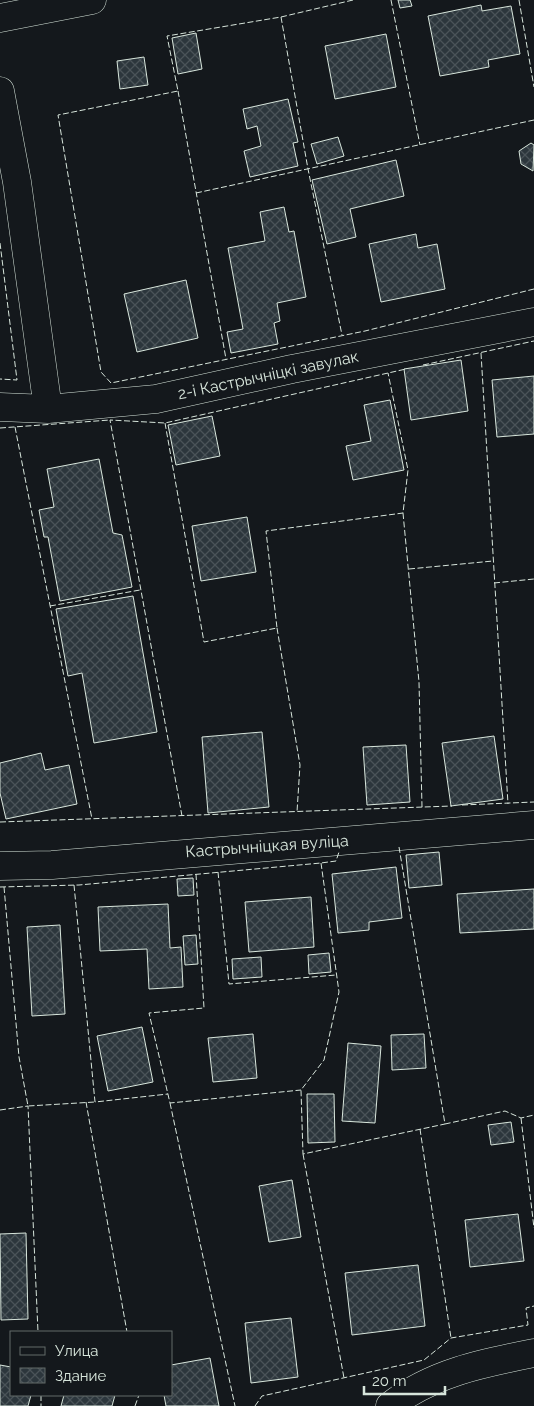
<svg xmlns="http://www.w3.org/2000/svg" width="534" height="1406" font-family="Raleway,sans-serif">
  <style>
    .building { fill: url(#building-cross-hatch); stroke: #d8e6dc }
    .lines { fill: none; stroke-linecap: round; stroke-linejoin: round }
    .minor-casing { stroke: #d8e6dc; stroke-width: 29 }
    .minor { stroke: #14181c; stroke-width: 28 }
    .fence { stroke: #d8e6dc; stroke-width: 1; stroke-dasharray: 6 2.5; stroke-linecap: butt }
    .labels { text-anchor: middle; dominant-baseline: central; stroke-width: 4; stroke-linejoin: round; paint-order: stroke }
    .street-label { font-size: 16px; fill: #d8e6dc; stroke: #14181c }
  </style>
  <defs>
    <pattern id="building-cross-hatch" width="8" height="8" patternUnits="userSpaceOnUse" patternTransform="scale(1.25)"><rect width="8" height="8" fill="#2c363c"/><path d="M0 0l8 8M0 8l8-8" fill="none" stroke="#4a5358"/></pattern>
  </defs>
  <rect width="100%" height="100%" fill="#14181c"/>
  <path class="building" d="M398 0H410L412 6 400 8Z
    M481 5 482 11 511 6 520 54 488 60 489 67 440 76 428 16Z
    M196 33 202 69 178 74 172 38Z
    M386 34 396 87 335 99 325 46Z
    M144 57 148 85 120 89 117 61Z
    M288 99 298 142 293 143 298 166 250 177 244 151 261 146 257 126 247 129 243 109Z
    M338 137 344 156 317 164 311 144Z
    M531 143 534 145 533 171 521 164 519 151Z
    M396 160 404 196 350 209 356 237 327 244 312 180Z
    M284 207 289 232 294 231 306 297 277 303 280 321 274 323 278 344 231 353 227 332 243 329 228 248 265 241 260 212Z
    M416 234 418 248 437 244 445 289 381 302 369 244Z
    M186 280 198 338 137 352 124 294Z
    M461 360 468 411 411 420 404 369Z
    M534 376V434L497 437 492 380Z
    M390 400 404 470 353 480 346 446 371 441 364 405Z
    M212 416 220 456 176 465 168 425Z
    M99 459 113 533 122 535 132 587 60 601 48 537H44L39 510 54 507 47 469Z
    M247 517 256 572 201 581 192 526Z
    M133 596 157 732 94 743 82 673 68 676 56 609Z
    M262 732 269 807 208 813 202 737Z
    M494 736 503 799 451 806 442 743Z
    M406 745 410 802 367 805 363 747Z
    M41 753 45 770 69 765 77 804 6 819 0 793V763Z
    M439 852 442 885 409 888 406 855Z
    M396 867 402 918 369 922V930L338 933 332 874Z
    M193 878 194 895 178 896 177 879Z
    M534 889V929L460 933 457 894Z
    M311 897 314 947 249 952 245 902Z
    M168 904 170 948 181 947 183 987 149 989 147 949 100 951 98 907Z
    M60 925 65 1014 32 1016 27 927Z
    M196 935 198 964 185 965 183 936Z
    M329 953 331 972 309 974 308 955Z
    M261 957 262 977 233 979 232 959Z
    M142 1027 153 1082 108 1091 97 1036Z
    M253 1034 257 1078 213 1082 208 1038Z
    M424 1034 426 1068 392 1070 391 1035Z
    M348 1043 381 1046 375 1123 342 1121Z
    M307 1094H334L335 1142 308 1143Z
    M511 1122 514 1142 491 1145 488 1125Z
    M292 1180 301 1237 269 1242 259 1186Z
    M518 1214 524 1261 470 1267 465 1220Z
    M26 1233 28 1319 1 1320 0 1234Z
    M418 1265 425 1326 352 1335 345 1273Z
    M291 1318 298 1377 251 1383 245 1323Z
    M210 1358 219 1406H166L164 1395H171V1365Z
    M0 1365 11 1367V1395H31L28 1406H0Z
    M64 1395H115L112 1406H61Z"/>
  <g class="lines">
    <g class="minor-casing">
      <path id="minor" d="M0 18 92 0
        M0 91 17 182 48 409
        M0 407 48 409 156 399 292 369 534 322
        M0 866 52 865 534 825
        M390 1406C432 1373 483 1363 534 1353"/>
    </g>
    <use href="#minor" class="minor"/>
    <path class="fence" d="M353 0 281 17 167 36 178 91 58 115 101 372 111 383 365 331 534 289
      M391 0 420 145
      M519 0 534 87
      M281 17 308 169 342 335
      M178 91 226 359
      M196 193 534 120
      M0 243 17 380 0 379
      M481 353 508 804
      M423 365 534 341
      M165 423 204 642 277 628 266 531 403 513 408 470 388 373
      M15 427 92 819
      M0 428 110 420
      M403 513 419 682 422 807
      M409 569 493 561
      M494 583 534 579
      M50 606 140 590
      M277 628 300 765 297 812
      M462 805 534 802
      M182 816 110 420 165 423 406 369
      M0 822 452 806
      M399 847 445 1124 505 1111 521 1118 534 1115
      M321 863 339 992 324 1060 301 1090 303 1154 445 1124
      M218 872 229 984 336 975
      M196 874 204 1008 149 1013 170 1103 301 1090
      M74 885 95 1102 168 1094
      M0 887 79 885 321 863 336 861 339 852
      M4 887 19 1057 28 1106 95 1102
      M86 1102 127 1332
      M170 1103 235 1406
      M0 1110 28 1106 38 1332
      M521 1118 534 1228
      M420 1129 451 1338
      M303 1154 344 1378
      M41 1395V1406
      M135 1406 139 1395
      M255 1406 262 1396 424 1360 451 1338 528 1325 526 1308 534 1306"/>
  </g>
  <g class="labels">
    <g class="street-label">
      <text transform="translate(268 375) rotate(-12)">2-і Кастрычніцкі завулак</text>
      <text transform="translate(267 846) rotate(-4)">Кастрычніцкая вуліца</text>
    </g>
  </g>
  <rect x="10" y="1331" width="162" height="65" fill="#14181c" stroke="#626a69"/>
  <rect x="20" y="1347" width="25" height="8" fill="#14181c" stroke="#626a69"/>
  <text x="55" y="1356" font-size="15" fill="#d8e6dc">Улица</text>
  <rect x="20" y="1368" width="25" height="15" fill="url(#building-cross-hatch)" stroke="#626a69"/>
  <text x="55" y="1381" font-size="15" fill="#d8e6dc">Здание</text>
  <path d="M364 1386v8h81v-8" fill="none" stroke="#d8e6dc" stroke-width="2.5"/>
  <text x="372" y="1386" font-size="15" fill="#d8e6dc" stroke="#14181c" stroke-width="4" paint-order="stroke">20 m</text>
</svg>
